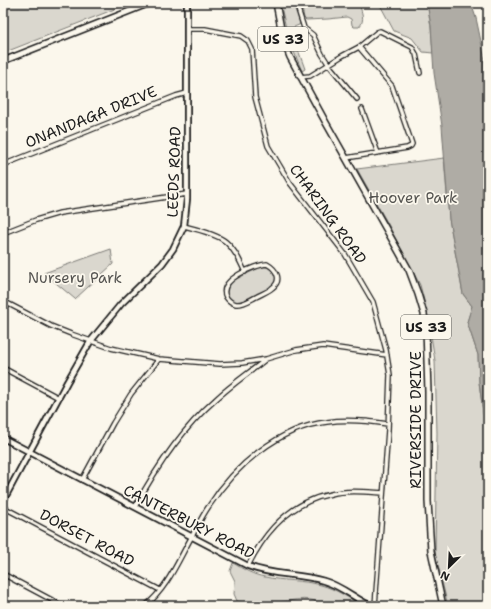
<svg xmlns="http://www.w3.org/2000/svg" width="491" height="609" font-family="'Shantell Sans',sans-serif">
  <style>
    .green { fill: #dad7ce; stroke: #7b7a75 }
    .water { fill: #afaca5; stroke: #74726e }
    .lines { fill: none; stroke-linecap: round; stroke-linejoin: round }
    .street-casing { stroke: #1c1c1c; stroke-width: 6 }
    .secondary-casing { stroke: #1c1c1c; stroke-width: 8 }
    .primary-casing { stroke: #1c1c1c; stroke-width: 8 }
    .street { stroke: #fbf7ec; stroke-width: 3.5 }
    .secondary { stroke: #fbf7ec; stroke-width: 4.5 }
    .primary { stroke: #fbf7ec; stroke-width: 5 }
    .labels { text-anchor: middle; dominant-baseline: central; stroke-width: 3.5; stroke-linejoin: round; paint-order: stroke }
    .shield { fill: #fbf7ec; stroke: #5f5e5a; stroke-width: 1 }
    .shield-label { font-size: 14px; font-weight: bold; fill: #1c1c1c }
    .street-label { font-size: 15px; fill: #1c1c1c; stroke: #fbf7ec }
    .park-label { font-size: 15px; fill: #555451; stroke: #fbf7ec }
  </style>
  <rect width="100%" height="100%" fill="#fbf7ec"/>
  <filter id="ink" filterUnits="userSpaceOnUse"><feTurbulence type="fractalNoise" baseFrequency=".025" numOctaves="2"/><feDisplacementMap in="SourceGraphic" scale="8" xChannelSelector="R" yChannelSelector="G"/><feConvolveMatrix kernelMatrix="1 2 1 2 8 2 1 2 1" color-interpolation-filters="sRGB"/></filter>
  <g filter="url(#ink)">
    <path class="green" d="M3 3H130L3 53Z
      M280 3H294L300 23 299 25 294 27 293 36 305 69 302 71 289 40Z
      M301 3H359C361 11 366 20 359 27H354L352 25 351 19 347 17 328 19 306 20 304 18Z
      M379 3H427L431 26 433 53 423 52 412 38 394 31Z
      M444 158 449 219 463 294 472 306 467 322 478 355 479 382 488 449V606H448L435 554 437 433 435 361 428 316 420 285 388 224 357 169Z
      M111 249 113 264 75 299 44 273Z
      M261 267C273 265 281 279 271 287 266 292 244 302 237 302 232 302 230 298 227 295L228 285 234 280Z
      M233 563C243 569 253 575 265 577 283 581 302 580 321 585 336 589 349 598 362 606H316L315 601C302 596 276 604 261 606 253 607 244 603 237 601L234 594 235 581 230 571Z"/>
    <path class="water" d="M427 3H471L476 18 488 74V449L479 382 478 355 467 322 472 306 463 294 449 219 442 126 434 73 431 26Z"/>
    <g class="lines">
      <g class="street-casing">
        <path id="street" d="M296 3 304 28 313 35 322 54 329 65 357 99
          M188 29H205L241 36 248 41 252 49 255 97 268 146 290 183 345 254 373 302 386 350 390 375 388 430 375 606
          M300 77 310 76 342 56 359 47 377 32 380 31 412 47 416 54 420 73
          M362 109 378 153
          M346 158 407 148 411 146 412 144 392 86 359 47
          M3 165 176 96 187 93
          M184 226C196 229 217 234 226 242 235 250 240 261 245 272
          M3 233 36 220 60 213 187 194
          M267 264C276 269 283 280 272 288 268 292 261 294 256 297 250 300 243 305 236 304 232 303 228 300 226 297 217 280 255 265 267 264Z
          M3 301 51 326 71 334 111 348 159 359 220 364 242 363 266 359 296 350 323 346 387 355
          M3 368 59 398
          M82 480 113 423 131 394 159 359
          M3 507 160 590
          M135 507C156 468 181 430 215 400 231 385 249 373 265 360
          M248 566C265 531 291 502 331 494 348 490 366 492 383 493
          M3 574 63 606
          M145 606C167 589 178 561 191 538 197 527 202 516 209 506 234 467 279 427 327 422 347 419 368 421 388 424"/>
      </g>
      <g class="secondary-casing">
        <path id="secondary" d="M3 438 248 566C273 576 299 573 324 581 342 586 355 599 371 606
          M3 501 67 382 90 342 121 304 162 264 173 249 184 226 187 199V3"/>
      </g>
      <g class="primary-casing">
        <path id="primary" d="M276 3 283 39 290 57 325 121 399 252 409 270 418 294 424 314 426 329 428 392V501L431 551 443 606
          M3 61 150 3"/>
      </g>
      <use href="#street" class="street"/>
      <use href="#secondary" class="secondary"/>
      <use href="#primary" class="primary"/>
    </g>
  </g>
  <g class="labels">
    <g class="shield">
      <rect x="258" y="27" width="50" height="24" rx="3"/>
      <rect x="401" y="315" width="50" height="24" rx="3"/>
    </g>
    <g class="shield-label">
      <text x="283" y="39">US 33</text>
      <text x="426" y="327">US 33</text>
    </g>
    <g class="street-label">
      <text transform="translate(91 117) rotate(-22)">ONANDAGA DRIVE</text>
      <text transform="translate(174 172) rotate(-88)">LEEDS ROAD</text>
      <text transform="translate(328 214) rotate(54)">CHARING ROAD</text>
      <text transform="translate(416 420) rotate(-90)">RIVERSIDE DRIVE</text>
      <text transform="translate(189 522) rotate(27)">CANTERBURY ROAD</text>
      <text transform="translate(87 538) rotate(28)">DORSET ROAD</text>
    </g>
    <g class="park-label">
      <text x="413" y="198">Hoover Park</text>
      <text x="75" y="278">Nursery Park</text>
    </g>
  </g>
  <rect width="491" height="609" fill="none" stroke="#fbf7ec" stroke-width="16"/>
  <rect x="8" y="8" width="475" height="593" fill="none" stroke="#1c1c1c" stroke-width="1.5" filter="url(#ink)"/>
  <g transform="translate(449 567) rotate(204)" stroke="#fbf7ec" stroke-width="3" paint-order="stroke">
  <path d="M0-3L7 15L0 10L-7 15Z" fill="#1c1c1c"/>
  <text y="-6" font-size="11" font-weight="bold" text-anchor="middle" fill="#1c1c1c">N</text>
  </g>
</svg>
